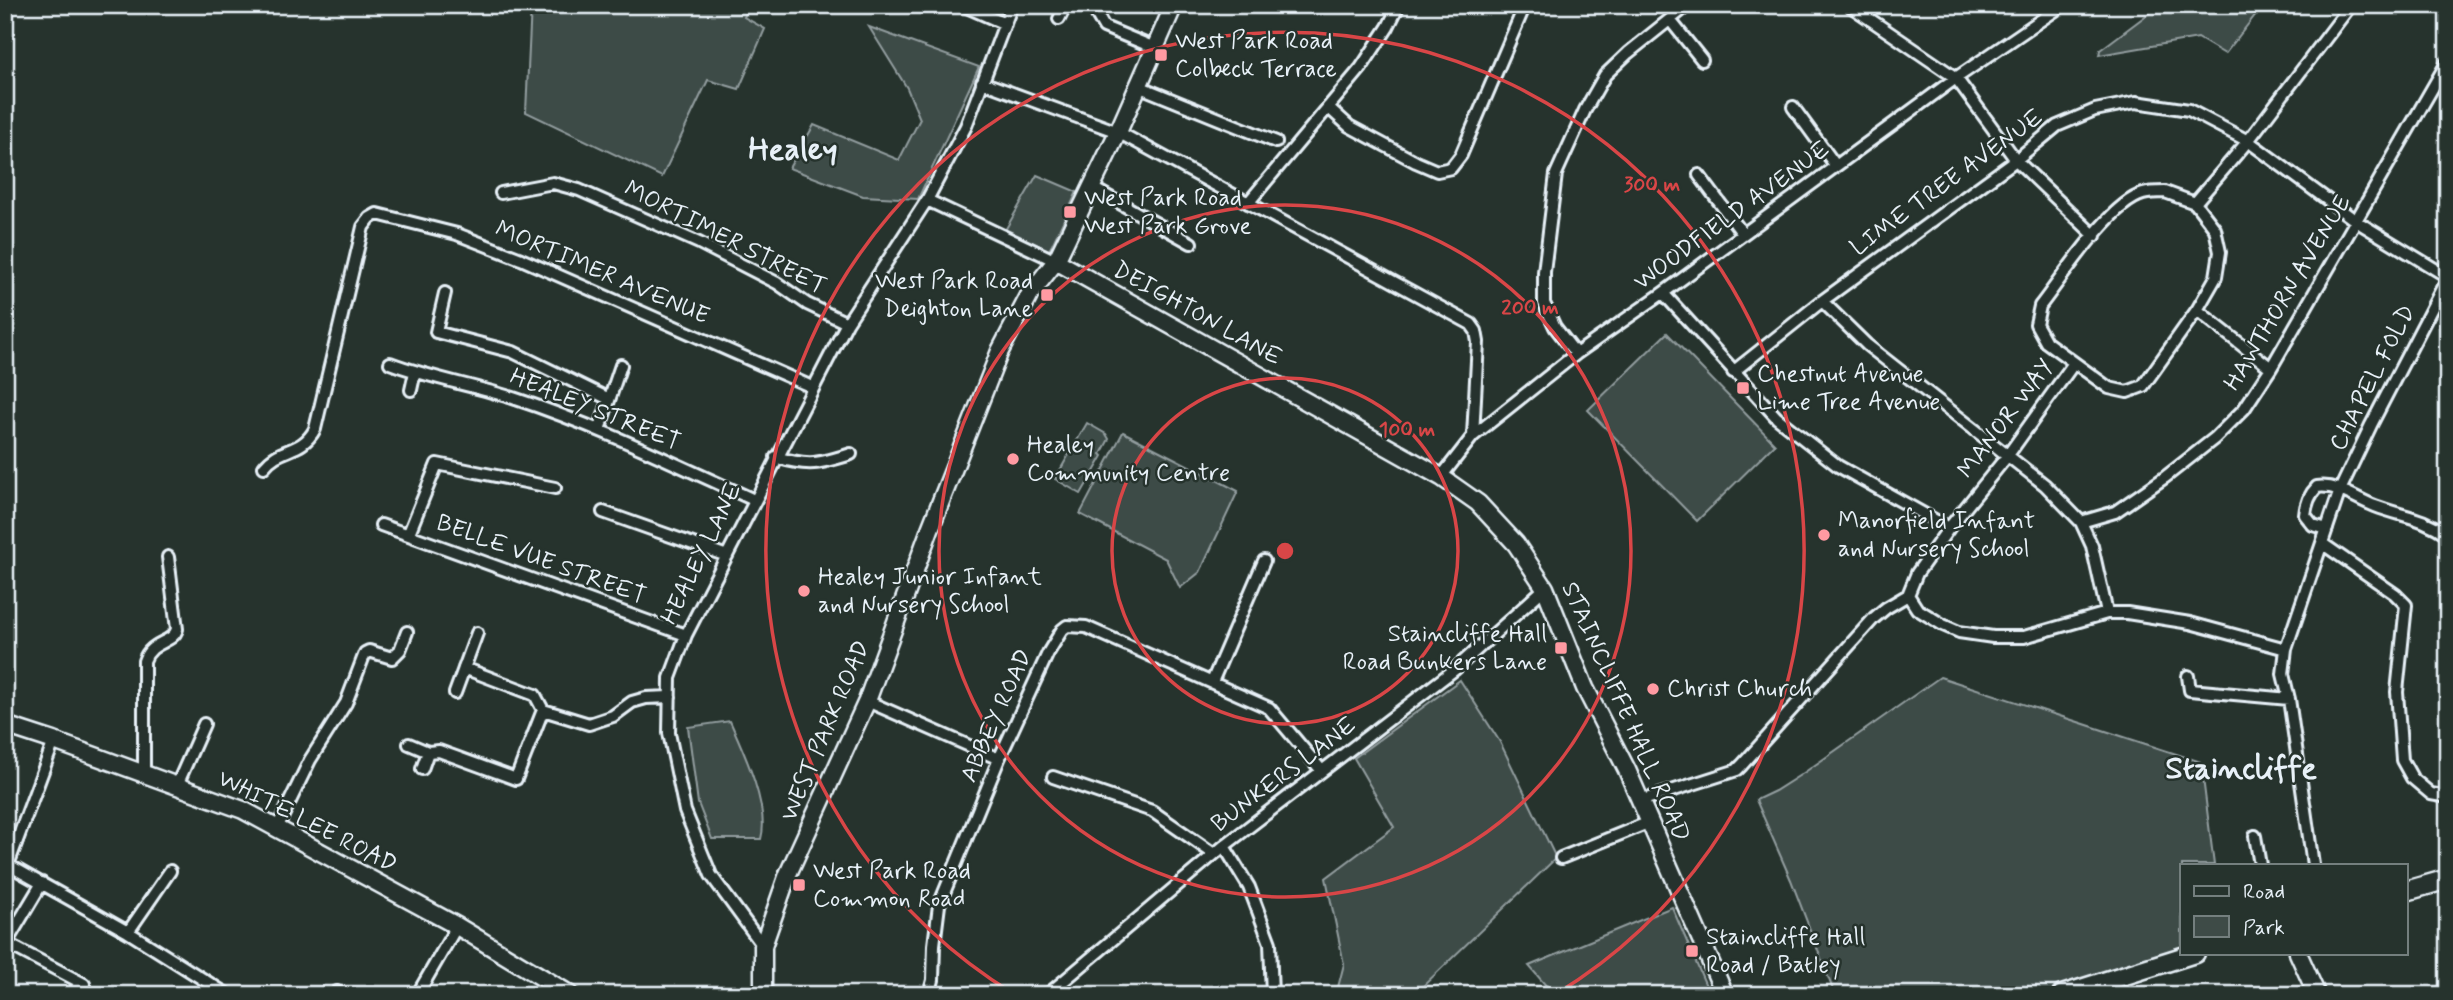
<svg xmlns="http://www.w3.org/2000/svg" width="2453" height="1000" font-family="Mynerve,sans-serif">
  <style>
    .green { fill: #3e4b47; stroke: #939ea0; stroke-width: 2 }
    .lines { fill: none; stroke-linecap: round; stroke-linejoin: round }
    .street-casing { stroke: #e8f1f8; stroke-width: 16 }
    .secondary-casing { stroke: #e8f1f8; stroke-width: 21 }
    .primary-casing { stroke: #e8f1f8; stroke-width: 23 }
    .street { stroke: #26332d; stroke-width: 10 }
    .secondary { stroke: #26332d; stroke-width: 16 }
    .primary { stroke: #26332d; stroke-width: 18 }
    .ring { fill: none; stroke: #d94647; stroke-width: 3.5 }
    .poi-dot { fill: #ff9aa2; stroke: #26332d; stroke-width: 2.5 }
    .labels { text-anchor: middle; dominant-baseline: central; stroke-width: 5; stroke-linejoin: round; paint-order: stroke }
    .poi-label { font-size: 24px; fill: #e8f1f8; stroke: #26332d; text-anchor: start }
    .street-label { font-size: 24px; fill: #e8f1f8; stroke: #26332d }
    .district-label { font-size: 32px; font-weight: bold; fill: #e8f1f8; stroke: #26332d }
    .centre { fill: #d94647; stroke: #26332d; stroke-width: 3.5 }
    .ring-label { font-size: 21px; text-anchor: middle; font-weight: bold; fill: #d94647; stroke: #26332d; stroke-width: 5; stroke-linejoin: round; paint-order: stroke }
  </style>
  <rect width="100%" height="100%" fill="#26332d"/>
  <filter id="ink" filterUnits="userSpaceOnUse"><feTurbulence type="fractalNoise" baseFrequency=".0143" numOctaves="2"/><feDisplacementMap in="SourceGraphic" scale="14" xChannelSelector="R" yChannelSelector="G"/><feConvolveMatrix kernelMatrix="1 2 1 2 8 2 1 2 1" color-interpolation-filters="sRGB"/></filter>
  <g filter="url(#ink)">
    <path class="green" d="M531 5H750L744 17 765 29 739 89 708 80 662 177 526 112Z
      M2160 5H2263L2225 54 2198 38 2099 55 2100 50Z
      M869 27 979 67 918 199 863 196 789 168 814 125 899 160 920 119 907 88Z
      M1037 175 1077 192 1052 245 1049 250 1042 251 1004 232Z
      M1667 333 1775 444 1697 521 1588 410Z
      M1087 423 1106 434 1109 439 1101 454 1103 456 1081 494 1055 479Z
      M1123 432 1238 491 1200 572 1180 588 1166 559 1080 514Z
      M1940 677 2201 762 2214 865H2182V953L2062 995H1835L1791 880 1756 800 1775 791 1805 772Z
      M1460 680 1500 742 1556 858 1421 988 1427 995H1336L1344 964 1326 878 1394 827 1354 758Z
      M730 721C743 750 770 808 761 839H712L698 803 688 727Z
      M1672 907 1710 995H1554L1529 966Z"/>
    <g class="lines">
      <g class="street-casing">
        <path id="street" d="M962 5 1005 24
          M1849 5 1956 78 2016 160 2095 236
          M1097 15 1104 27 1155 48
          M1059 19 1066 5
          M1670 20 1702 60
          M982 82 1118 132 1471 324 1476 331 1478 342 1473 436
          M1138 86 1276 142
          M1328 107 1349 126 1416 162 1437 171 1451 168 1461 155 1525 5
          M1793 107 1836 166
          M1699 175 1743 234
          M1091 187 1191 243
          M2165 192 2195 203 2215 229 2220 252 2216 277 2197 310 2143 386 2127 392 2109 388 2046 342 2036 324 2040 306C2062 278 2110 203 2143 194 2150 192 2158 192 2165 192Z
          M501 193 553 183 579 190 699 243 777 283 807 304 847 323
          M927 200 1056 261
          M1248 203 1361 68 1388 27 1399 5
          M2195 203 2248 141 2351 5
          M445 293 436 332 513 352 609 399
          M1663 293 1777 418 1838 466 1949 528
          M1822 301 1867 345 2045 485 2081 522 2092 546 2107 613
          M2197 310 2271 368
          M1576 354 1555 327 1544 303V272L1556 174 1585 110 1605 75 1628 53 1688 5
          M390 363C430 378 472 385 513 398 596 425 675 464 754 500
          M1733 372 1822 301 2016 160 2057 126 2095 110 2136 102 2189 110 2248 141 2356 221 2448 277 2371 425 2340 490 2286 649 2283 674 2289 699 2313 865
          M411 390 415 372
          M599 430 621 365
          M776 457C809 467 819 464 851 454
          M264 467C280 446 301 455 315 429L363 227 370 218 377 214 457 234 521 259 812 387
          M1441 477 1473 436 1576 354 1663 293 1956 78 2063 5
          M603 512 727 556
          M2081 522 2115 512 2164 478 2215 438 2244 409 2271 368 2448 61
          M381 525 686 635
          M2327 529 2313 525 2305 515C2306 503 2309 495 2317 487 2338 484 2356 499 2375 506 2404 517 2420 516 2448 535
          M409 533 437 464 555 488
          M2323 544 2395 594 2406 605 2397 692 2402 760 2412 778 2431 794 2448 797
          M1908 595 1917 609 1943 625 1959 632 1993 637H2024L2107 613H2127L2190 623 2286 649
          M464 668 535 695 543 710 589 724 613 716 632 702 646 698 670 697
          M2188 676 2190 690 2289 699
          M1212 682 1264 561
          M455 693 477 633
          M867 701 999 759
          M409 744 428 752 439 751 516 779 543 710
          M422 769 428 752
          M144 773V661C151 640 173 644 177 629L168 557
          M1053 777 1152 811 1214 854
          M177 785 204 724
          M1640 801 1737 770 1742 765 1874 618 1886 608 1908 595 1917 573 1949 528 2008 455 2074 363
          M277 828 310 760 346 703 365 653 369 651 392 658 400 650 407 632
          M2255 836 2260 865
          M1224 846 1249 887 1270 943 1272 995
          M1561 858 1650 822
          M5 863 128 932 228 995
          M8 865 54 741
          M128 932 170 871
          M6 943 84 984
          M5 945 42 883
          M763 946 711 875 685 811 669 733 670 678 686 635 847 323 927 200 966 126 1012 5
          M337 992 342 995
          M73 995 80 982
          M417 995 457 926
          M929 995 933 980 934 945 939 905 999 759 1048 653 1062 630 1067 626 1086 627 1269 708 1322 771
          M1047 995 1224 846 1454 670 1545 588"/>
      </g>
      <g class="secondary-casing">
        <path id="secondary" d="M1056 261 1441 477 1478 503 1516 544 1545 588 1585 688 1627 770 1725 995
          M5 725 54 741 243 810 457 926 571 995
          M2298 953 2317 995
          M763 995V946L788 874 867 701 930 529 1000 351 1030 294 1056 261 1118 132 1174 5"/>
      </g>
      <g class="primary-casing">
        <path id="primary" d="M2406 891 2448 879
          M2062 995 2195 953"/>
      </g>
      <use href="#street" class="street"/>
      <use href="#secondary" class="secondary"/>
      <use href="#primary" class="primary"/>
    </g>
  </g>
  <g class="ring">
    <circle cx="1285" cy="551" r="173"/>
    <circle cx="1285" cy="551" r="346"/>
    <path d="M1014 994A519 519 0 1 1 1556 994"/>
  </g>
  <g class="poi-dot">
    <rect x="1154" y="48" width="14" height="14" rx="3.5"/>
    <rect x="1063" y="205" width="14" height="14" rx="3.5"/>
    <rect x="1040" y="288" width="14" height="14" rx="3.5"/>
    <rect x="1736" y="381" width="14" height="14" rx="3.5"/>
    <circle cx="1013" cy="459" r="7"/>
    <circle cx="1824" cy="535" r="7"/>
    <circle cx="804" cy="591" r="7"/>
    <rect x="1554" y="641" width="14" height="14" rx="3.5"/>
    <circle cx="1653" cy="689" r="7"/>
    <rect x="792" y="878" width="14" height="14" rx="3.5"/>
    <rect x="1685" y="944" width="14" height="14" rx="3.5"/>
  </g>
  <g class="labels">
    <g class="poi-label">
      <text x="1175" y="41">West Park Road<tspan x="1175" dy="28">Colbeck Terrace</tspan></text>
      <text x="1084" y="198">West Park Road<tspan x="1084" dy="28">West Park Grove</tspan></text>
      <text x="1033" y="281" text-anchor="end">West Park Road<tspan x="1033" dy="28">Deighton Lane</tspan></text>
      <text x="1757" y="374">Chestnut Avenue<tspan x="1757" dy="28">Lime Tree Avenue</tspan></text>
      <text x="1027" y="445">Healey<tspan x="1027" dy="28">Community Centre</tspan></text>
      <text x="1838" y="521">Manorfield Infant<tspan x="1838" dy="28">and Nursery School</tspan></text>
      <text x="818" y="577">Healey Junior Infant<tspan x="818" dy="28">and Nursery School</tspan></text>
      <text x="1547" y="634" text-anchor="end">Staincliffe Hall<tspan x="1547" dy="28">Road Bunkers Lane</tspan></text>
      <text x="1667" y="689">Christ Church</text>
      <text x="813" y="871">West Park Road<tspan x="813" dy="28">Common Road</tspan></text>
      <text x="1706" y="937">Staincliffe Hall<tspan x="1706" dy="28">Road / Batley</tspan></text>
    </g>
    <g class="street-label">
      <text transform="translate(1947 183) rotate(-36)">LIME TREE AVENUE</text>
      <text transform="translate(1732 216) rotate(-36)">WOODFIELD AVENUE</text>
      <text transform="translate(725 238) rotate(27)">MORTIMER STREET</text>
      <text transform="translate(602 273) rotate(23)">MORTIMER AVENUE</text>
      <text transform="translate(2288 293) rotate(-59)">HAWTHORN AVENUE</text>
      <text transform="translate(1197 314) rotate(29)">DEIGHTON LANE</text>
      <text transform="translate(2373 378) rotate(-63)">CHAPEL FOLD</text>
      <text transform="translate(595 410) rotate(22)">HEALEY STREET</text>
      <text transform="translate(2006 419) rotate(-53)">MANOR WAY</text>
      <text transform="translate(702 554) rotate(-64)">HEALEY LANE</text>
      <text transform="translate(541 560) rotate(20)">BELLE VUE STREET</text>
      <text transform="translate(1625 712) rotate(66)">STAINCLIFFE HALL ROAD</text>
      <text transform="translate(997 716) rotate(-66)">ABBEY ROAD</text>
      <text transform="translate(826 731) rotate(-67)">WEST PARK ROAD</text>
      <text transform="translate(1284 775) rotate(-37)">BUNKERS LANE</text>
      <text transform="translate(307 822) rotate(27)">WHITE LEE ROAD</text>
    </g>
    <g class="district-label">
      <text x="793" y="150">Healey</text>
      <text x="2241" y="769">Staincliffe</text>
    </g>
  </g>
  <circle cx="1285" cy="551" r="10" class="centre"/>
  <g class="ring-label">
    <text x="1652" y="191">300 m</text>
    <text x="1530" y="314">200 m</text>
    <text x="1407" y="436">100 m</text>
  </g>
  <rect width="2453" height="1000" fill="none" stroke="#26332d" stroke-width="28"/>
  <rect x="14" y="14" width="2425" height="972" fill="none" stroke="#e8f1f8" stroke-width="2.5" filter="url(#ink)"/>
  <rect x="2180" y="864" width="228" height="91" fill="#26332d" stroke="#747f7e" stroke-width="2"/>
  <rect x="2194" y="886" width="35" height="10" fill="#26332d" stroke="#747f7e" stroke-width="2"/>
  <text x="2243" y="898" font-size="21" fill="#e8f1f8">Road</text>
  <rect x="2194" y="916" width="35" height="21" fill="#3e4b47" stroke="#747f7e" stroke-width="2"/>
  <text x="2243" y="934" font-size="21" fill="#e8f1f8">Park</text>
</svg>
